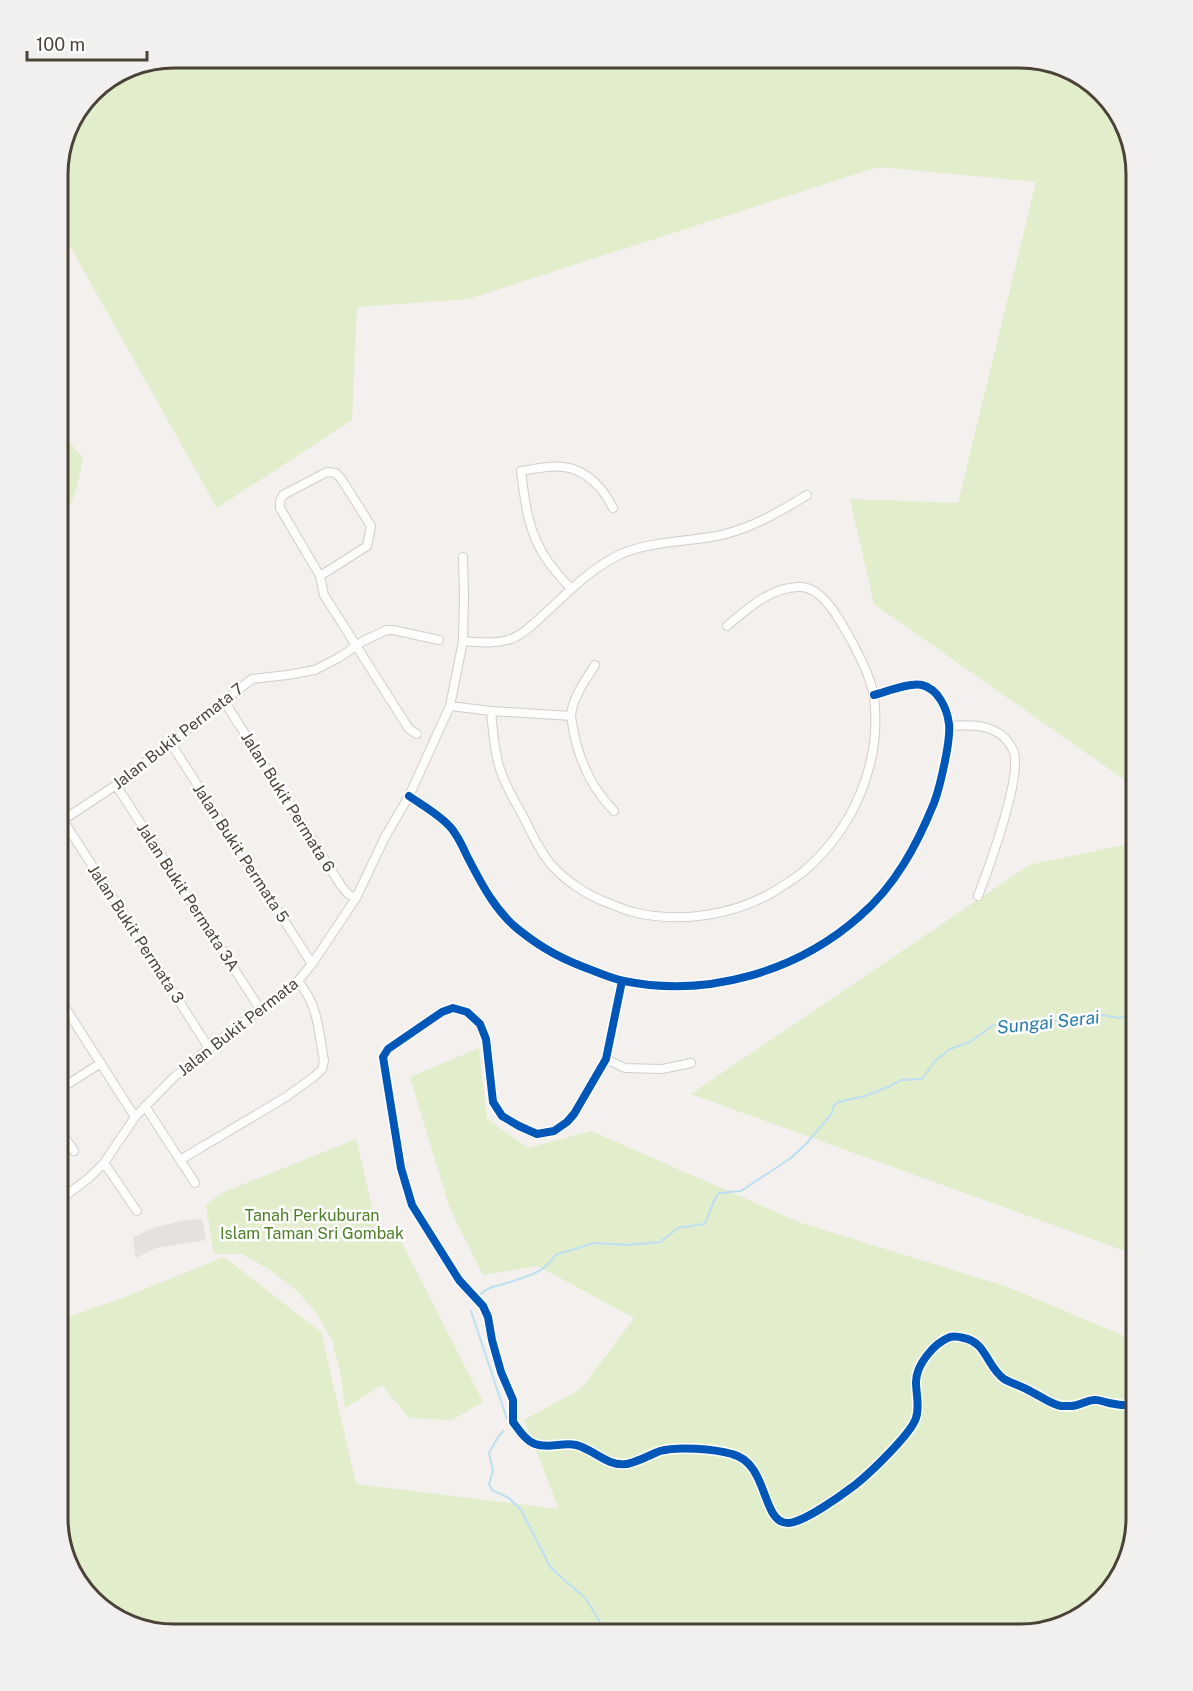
<svg xmlns="http://www.w3.org/2000/svg" width="1193" height="1691" font-family="'Public Sans',sans-serif">
  <style>
    .green { fill: #e2edcc }
    .parking { fill: #e5e1de }
    .lines { fill: none; stroke-linecap: round; stroke-linejoin: round }
    .stream { stroke: #bcdff2; stroke-width: 2 }
    .minor-casing { stroke: #d1ceca; stroke-width: 10 }
    .minor { stroke: #fdfdfc; stroke-width: 8 }
    .cycleway-casing { stroke: #fff; stroke-width: 11 }
    .cycleway { stroke: #0057b8; stroke-width: 8 }
    .labels { text-anchor: middle; dominant-baseline: central; stroke-width: 5; stroke-linejoin: round; paint-order: stroke }
    .street-label { font-size: 16px; fill: #4a4237; stroke: #fff }
    .park-label { font-size: 16px; fill: #4d8026; stroke: #fff }
    .water-label { font-size: 18px; font-style: italic; fill: #287bac; stroke: #fff }
    .rim { fill: none; stroke: #4a4237; stroke-width: 3 }
  </style>
  <rect width="100%" height="100%" fill="#f3f0ed"/>
  <path class="green" d="M191 57H1027L1078 73 1120 115 1136 173V788L874 604 850 499 958 503 1036 182 878 167 468 299 357 307 352 420 217 508 57 223V165L69 122 92 91Z
    M57 427 83 458C79 482 73 507 57 527Z
    M1136 808V1255L691 1094 1029 865 1133 843Z
    M479 1048 487 1119 528 1148 591 1131 801 1223 1005 1286 1136 1341V1518L1121 1576 1078 1618 1020 1634H166L115 1618 73 1576 57 1518V1321L125 1297 224 1257 321 1332 356 1484 559 1509 524 1420 581 1389 634 1318 538 1266 483 1275 450 1209 410 1077Z
    M356 1139 380 1240 398 1235 483 1402 452 1420 409 1418 382 1385 345 1408 340 1371 332 1340 315 1311 296 1290 270 1270 242 1254H214L206 1205 222 1193Z"/>
  <path class="parking" d="M202 1219 206 1240 156 1248 136 1258 133 1238 152 1228 185 1220Z"/>
  <g class="lines">
    <path class="stream" d="M481 1294C491 1285 495 1287 507 1283 526 1277 546 1272 555 1255L594 1243 627 1245 660 1242 678 1228 704 1224C711 1214 711 1202 719 1193L741 1191 791 1158 807 1143 832 1113 833 1107 838 1102 865 1096 888 1087 901 1080 922 1079 935 1061 950 1049 970 1042 992 1026 1010 1022 1037 1024 1081 1016 1102 1015 1119 1018 1136 1014
      M471 1311 507 1419
      M503 1431 498 1437 489 1453 493 1471 489 1484 492 1490 509 1498 521 1510 551 1568 586 1599 600 1622V1634"/>
    <g class="minor-casing">
      <path id="minor" d="M320 576 367 546 371 526 342 480 336 473 327 472 283 495 280 501V508L320 576 324 595 409 729 417 734
        M571 589C563 580 554 570 547 560 528 533 525 503 521 471 535 469 550 465 564 467 587 470 604 489 613 508
        M463 641C478 642 493 644 508 640 525 635 539 618 552 607 573 587 595 566 621 554 649 542 681 542 711 537 745 532 778 513 807 495
        M595 665C586 679 573 697 571 715 571 719 573 725 573 729 579 760 592 789 614 811
        M224 701 342 887 348 894 356 898
        M450 706 491 711 571 716
        M491 711C493 731 494 751 500 769 505 785 514 800 522 814 530 830 538 848 549 862 563 879 586 895 608 903 616 906 625 910 633 912 680 924 737 915 778 889 787 883 796 878 804 871 854 828 882 763 874 697 871 676 854 644 843 626 834 611 821 589 802 587 773 585 747 609 727 626
        M949 726C973 724 1001 724 1013 750 1024 773 988 870 978 896
        M170 742 312 964
        M116 785 260 1009
        M409 796C422 805 442 816 452 829 458 837 463 847 467 856 481 883 495 911 519 930 544 950 564 960 594 971 604 975 614 979 624 981 707 998 797 972 860 916 895 886 917 845 934 803 940 787 951 740 949 724 947 708 938 689 922 685 910 682 886 692 874 695
        M63 820 209 1048
        M57 824 116 785 252 679 287 675 315 670 340 657 363 641 387 630H393L439 640
        M622 981 606 1059 574 1114 567 1122 554 1131 537 1134 519 1126 502 1116 493 1102 486 1039 480 1024 467 1012 453 1008 442 1012 388 1049 383 1057 401 1168 412 1205 459 1280 483 1306 488 1317 492 1340 501 1372 513 1400V1422C519 1430 525 1440 535 1444 548 1449 563 1442 576 1445 593 1449 608 1467 626 1464 633 1464 652 1454 660 1451 678 1446 714 1449 732 1454 769 1463 761 1523 788 1523 803 1523 842 1495 855 1485 869 1474 911 1434 916 1418 920 1406 916 1394 916 1382 916 1365 934 1343 950 1337 954 1336 960 1337 964 1338 986 1342 987 1367 1004 1379 1011 1383 1021 1386 1028 1390 1039 1395 1050 1404 1061 1406 1064 1406 1067 1406 1070 1406 1081 1406 1087 1399 1096 1400 1100 1400 1104 1402 1109 1403 1118 1405 1127 1406 1136 1405
        M57 995 135 1117
        M606 1059 625 1068 662 1069 691 1063
        M57 1091 101 1063
        M145 1106 195 1183
        M57 1126 74 1151
        M180 1160 286 1097 315 1076 322 1069 324 1061C318 1029 319 1007 298 981
        M104 1163 137 1211
        M57 1202 89 1178 104 1163 135 1117 173 1078 209 1048 298 981 312 964 356 898 385 837 409 796 450 706 463 641 464 596 463 557"/>
    </g>
    <use href="#minor" class="minor"/>
    <g class="cycleway-casing">
      <path id="cycleway" d="M409 796C422 805 442 816 452 829 458 837 463 847 467 856 481 883 495 911 519 930 544 950 564 960 594 971 604 975 614 979 624 981 707 998 797 972 860 916 895 886 917 845 934 803 940 787 951 740 949 724 947 708 938 689 922 685 910 682 886 692 874 695
        M622 981 606 1059 574 1114 567 1122 554 1131 537 1134 519 1126 502 1116 493 1102 486 1039 480 1024 467 1012 453 1008 442 1012 388 1049 383 1057 401 1168 412 1205 459 1280 483 1306 488 1317 492 1340 501 1372 513 1400V1422C519 1430 525 1440 535 1444 548 1449 563 1442 576 1445 593 1449 608 1467 626 1464 633 1464 652 1454 660 1451 678 1446 714 1449 732 1454 769 1463 761 1523 788 1523 803 1523 842 1495 855 1485 869 1474 911 1434 916 1418 920 1406 916 1394 916 1382 916 1365 934 1343 950 1337 954 1336 960 1337 964 1338 986 1342 987 1367 1004 1379 1011 1383 1021 1386 1028 1390 1039 1395 1050 1404 1061 1406 1064 1406 1067 1406 1070 1406 1081 1406 1087 1399 1096 1400 1100 1400 1104 1402 1109 1403 1118 1405 1127 1406 1136 1405"/>
    </g>
    <use href="#cycleway" class="cycleway"/>
  </g>
  <g class="labels">
    <g class="street-label">
      <text transform="translate(178 736) rotate(-38)">Jalan Bukit Permata 7</text>
      <text transform="translate(288 802) rotate(58)">Jalan Bukit Permata 6</text>
      <text transform="translate(241 853) rotate(57)">Jalan Bukit Permata 5</text>
      <text transform="translate(188 897) rotate(57)">Jalan Bukit Permata 3A</text>
      <text transform="translate(136 934) rotate(57)">Jalan Bukit Permata 3</text>
      <text transform="translate(238 1027) rotate(-38)">Jalan Bukit Permata</text>
    </g>
    <g class="park-label">
      <text x="312" y="1215">Tanah Perkuburan<tspan x="312" dy="18">Islam Taman Sri Gombak</tspan></text>
    </g>
    <g class="water-label">
      <text transform="translate(1048 1022) rotate(-6)">Sungai Serai</text>
    </g>
  </g>
  <path d="M0 0H1193V1691H0ZM174 68H1020A106 106 0 0 1 1126 174V1518A106 106 0 0 1 1020 1624H174A106 106 0 0 1 68 1518V174A106 106 0 0 1 174 68Z" fill="#f1f0ef" fill-rule="evenodd"/>
  <path class="rim" d="M174 68H1020A106 106 0 0 1 1126 174V1518A106 106 0 0 1 1020 1624H174A106 106 0 0 1 68 1518V174A106 106 0 0 1 174 68Z"/>
  <path d="M27 51v9h120v-9" fill="none" stroke="#4a4237" stroke-width="3"/>
  <text x="36" y="51" font-size="18" fill="#4a4237" stroke="#ffffff" stroke-width="4.5" paint-order="stroke">100 m</text>
</svg>
